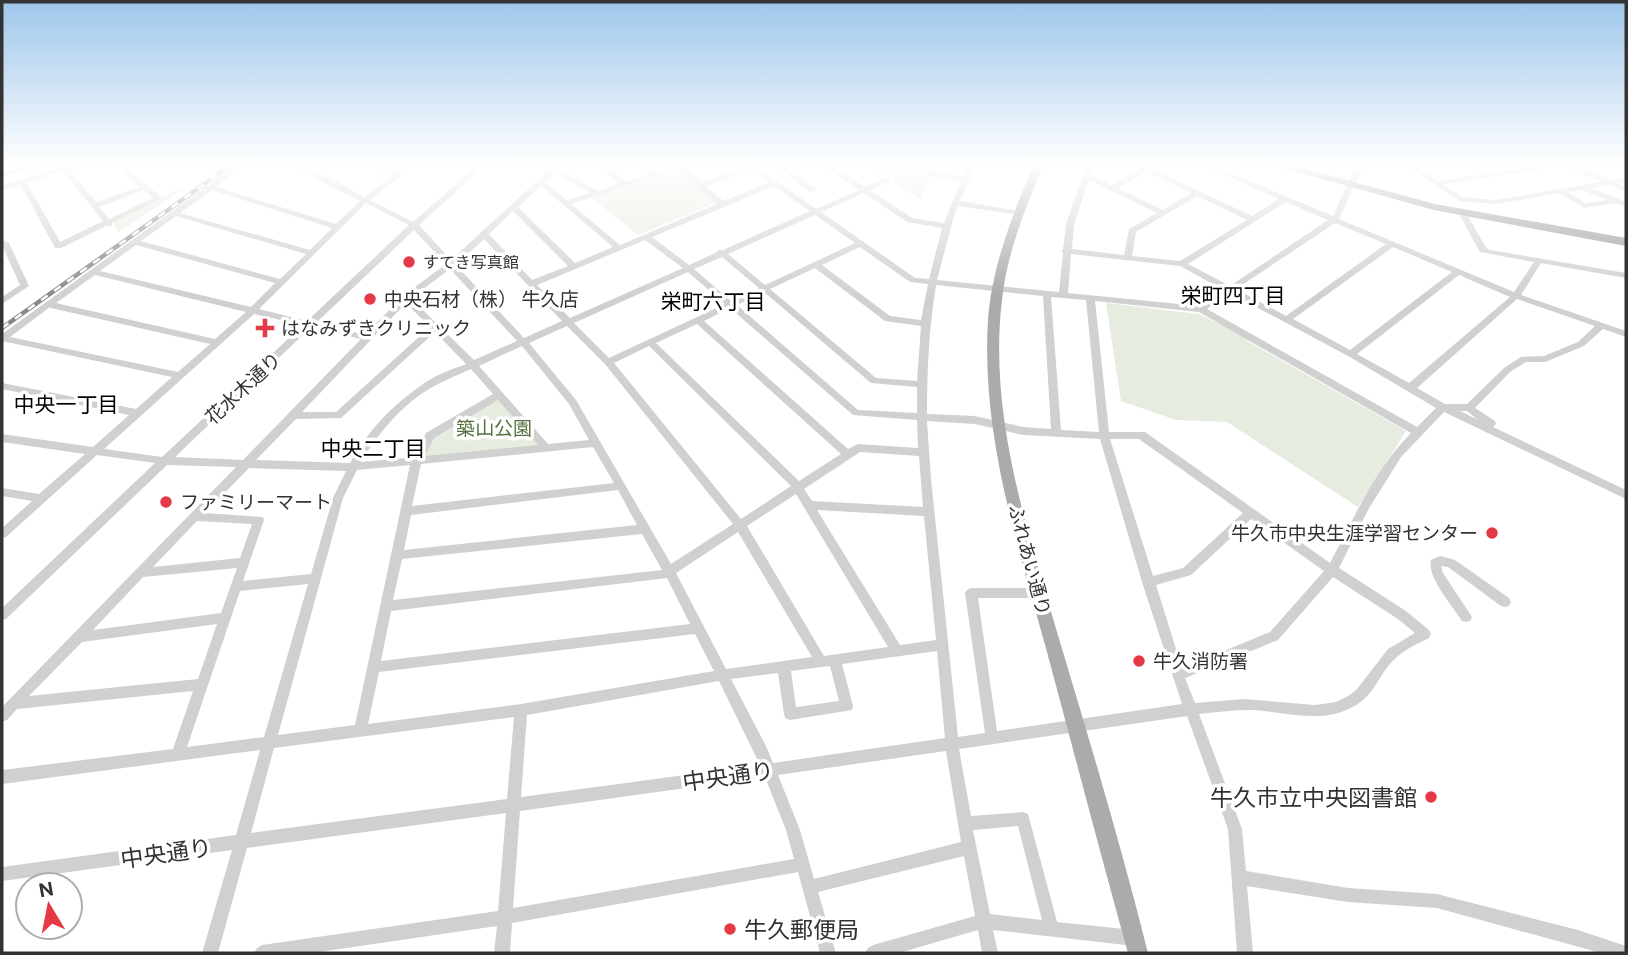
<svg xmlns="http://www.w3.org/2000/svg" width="1628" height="955" font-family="'Public Sans','Noto Sans JP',sans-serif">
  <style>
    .green { fill: #e6ecdf }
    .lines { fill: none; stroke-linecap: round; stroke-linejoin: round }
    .minor { fill: #d0d0d0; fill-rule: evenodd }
    .major { fill: #ababab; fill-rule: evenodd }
    .highway { fill: #9a9a9a; fill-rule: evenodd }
    .rail-casing { stroke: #888; stroke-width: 4.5 }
    .rail { stroke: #fff; stroke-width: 2.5; stroke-dasharray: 8; stroke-linecap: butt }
    .poi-dot { fill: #e63946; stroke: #fff; stroke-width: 2.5 }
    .labels { text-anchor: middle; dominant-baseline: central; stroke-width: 7; stroke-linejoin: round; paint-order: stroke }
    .far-poi-label { font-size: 16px; fill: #333; stroke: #fff; text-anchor: start }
    .poi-label { font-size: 19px; fill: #333; stroke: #fff; text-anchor: start }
    .street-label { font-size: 19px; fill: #333; stroke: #fff }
    .park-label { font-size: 19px; fill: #56703f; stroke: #fff }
    .neighbourhood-label { font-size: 21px; fill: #000; stroke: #fff }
    .near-street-label { font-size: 23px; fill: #333; stroke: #fff }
    .near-poi-label { font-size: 23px; fill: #333; stroke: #fff; text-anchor: end }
  </style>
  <rect width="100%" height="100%" fill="#fff"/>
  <path class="green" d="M865 163H909L931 175 920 199Z
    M673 168 717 202 638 235 588 195Z
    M178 189 181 191 119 232 113 222Z
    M1106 303 1199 314 1240 334 1251 343 1406 431 1358 507 1227 422 1176 420 1121 401Z
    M499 395 546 448 416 463 430 436Z"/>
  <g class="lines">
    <path class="minor" d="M2 163H8L2 166Z
      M34 163H46L2 177V173Z
      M73 163H85L69 169 96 202 140 187 113 163H121L162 198 112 223V226H106L61 248H55L21 185 2 190V186ZM63 171 103 221 60 242 27 183ZM144 190 153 198 109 219 99 207Z
      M239 163H247L216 187 336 224 360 201 301 171 280 163C310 163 338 183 365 197L393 175 371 163H380L398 172 409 163H417L370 200 413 222 480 163H488L419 225 451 260 549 170 532 163H543L553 167 556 163H564L559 169 598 191 619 184 597 163H605L626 182 650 174 637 163H645L657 172 685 163H697L685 168 702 183 745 166 743 163H762L756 167 816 209 859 190 820 163H828L865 187 884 178H890V182L870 190 912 218 944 223 961 181 927 175 911 163H920L932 171 963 177 968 163H976L960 201 1019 211 1023 213 1019 215 958 206 954 216 937 280 1059 292 1063 253 1061 251 1063 249 1066 224 1087 163H1095L1091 175 1112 185 1140 169 1130 163H1140L1252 216 1279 199 1197 163H1207L1333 216 1357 163H1365L1339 219 1514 292 1534 262 1480 252 1459 214 1460 212H1466L1486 248 1490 250 1626 273V278L1541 263 1521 295 1626 331V337L1603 329 1584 346 1545 362H1526L1510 372 1475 408 1495 421 1496 424 1493 427 1626 490V499L1444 412 1401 457 1368 510 1339 568 1406 611 1429 630 1431 634 1429 638C1414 645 1400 652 1389 665 1379 677 1373 694 1359 703 1327 726 1289 712 1253 710 1235 710 1217 712 1199 714L1242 829 1246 871 1348 888 1437 894 1578 930 1626 946V953H1601L1437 908 1348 902 1247 886 1253 953H1237L1228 829 1187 716 959 749 971 816 1023 812 1028 814 1057 922 1134 930 1139 933 1142 938 1139 943 1134 946 993 930 998 953H982L978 930 899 953H865L868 948 873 945 975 916 964 856 818 892 836 953H820L798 872 512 923 510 953H494L497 926 312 953H254L257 948 262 945 498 911 506 813 247 848 218 953H202L232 850 2 881V867L236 835 260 750 2 784V770L173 749 193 691 17 709 7 720 2 722V707L236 467 167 465 6 619 2 620V608L155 463 97 455 6 537 2 538V528L32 501 2 496V488L39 494 85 454 2 442V434L93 447 129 415 2 389V383L136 409 172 377 2 341V334ZM750 169 769 182 724 201 706 187ZM678 170 717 204 620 245 571 204ZM1146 172 1191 193 1163 210 1118 188ZM555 173 591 193 567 200 545 182ZM1089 180 1157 213 1129 229 1124 255 1072 249 1074 224ZM541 186 613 247 575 263 518 207ZM774 186 810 211 723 250H718L717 252 689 265 652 237ZM212 190 332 228 310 250 180 213ZM864 193 907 222 942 228 929 279 915 278 821 212ZM1197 196 1247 220 1180 261 1132 256 1136 232ZM1286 202 1328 220 1230 286 1188 264ZM366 203 409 225 307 321 259 309ZM513 211 568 266 532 280 489 234ZM815 215 855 243 765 285 728 254ZM176 216 306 254 280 279 141 241ZM1335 223 1386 244 1286 316 1236 289ZM414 230 446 264 403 296 365 335 316 323ZM484 239 562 321 524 338 456 265ZM645 240 683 268 570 318 537 285ZM136 245 275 283 251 307 100 271ZM860 247 910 282 928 284 921 320 890 316 822 265ZM1393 247 1452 272 1350 350 1293 319ZM1071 254 1180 266 1224 290 1199 306 1068 293ZM722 257 759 288 731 301 694 269ZM815 268 885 321 921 326 917 381 876 378 770 289ZM450 269 517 341 474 360 440 327 439 324 436 323 411 298ZM688 272 725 304 609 358 574 323ZM95 275 246 312 215 339 56 303ZM1459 275 1510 297 1409 383 1357 354ZM936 285 1043 296 1051 429 1023 427 975 416 927 414C927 370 929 328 936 285ZM764 292 871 383 917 387V413L858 410 737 305ZM1230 293 1348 356 1436 408 1417 427 1207 309ZM1051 297 1086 300 1099 432 1061 430ZM1517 299 1595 326 1578 342 1544 356 1521 357 1504 368 1467 404H1445L1417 388ZM1095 301 1199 312 1411 433C1375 469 1354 518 1330 563L1145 432H1109ZM406 303 430 327 336 412H302ZM50 307 51 308 210 344 178 372 10 337ZM730 308 853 415 917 420 918 448 858 444 848 449 704 321ZM254 314 303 325 162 457 104 449ZM697 324 841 454 799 481 656 343ZM567 326 605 364 733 524 671 564 576 400 529 343ZM311 327 361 339 243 460 175 457ZM435 332 466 364C453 369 438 374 426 382 394 403 368 430 350 463L256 460 296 419 341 418ZM522 346 569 404 589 440 548 444 479 366ZM649 346 791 486 741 519 614 363ZM471 369 493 394 426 433 414 457 361 462C379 432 405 401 436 385 447 379 460 374 471 369ZM498 400 538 445 425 456 434 438ZM1460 411H1467L1478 420ZM927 421 975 424 1023 435 1100 439 1142 582 1182 704 997 731 978 598H1039L1043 596 1045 593 1043 590 1039 588H971L967 590 965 593 985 733 958 737 931 479ZM1110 439H1139L1243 513 1183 568 1153 576ZM593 447 614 483 412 506 421 464ZM860 452 919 456 923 507 812 501 804 489ZM410 465 355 725 278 735 343 498 357 470ZM249 468 346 471 333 498 311 574 243 581 264 520 263 517 205 513ZM618 490 637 525 404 550 411 515ZM796 494 888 647 824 656 747 526ZM817 510 924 516 936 640 900 645ZM1251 519 1324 571 1270 632 1182 668 1156 585 1191 575ZM197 521 252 524 240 558 153 567ZM738 532 812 657 726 669 676 573ZM642 534 662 570 393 600 402 559ZM237 568 221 613 93 630 143 577ZM1333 577 1398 619 1415 633 1388 649 1357 689 1350 695 1336 702 1315 705 1244 699 1195 703 1185 678 1278 640ZM667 578 690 624 381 661 391 611ZM308 584 264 737 187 747 240 591ZM217 624 198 679 29 696 82 642ZM695 634 714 671 521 704 368 724 379 672ZM937 651 945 738 773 763 766 746 731 679 778 673 784 714 785 718 790 720 852 710 853 706 842 664ZM830 666 839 701 796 707 791 671ZM719 681 760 765 521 797 527 715ZM514 717 507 799 251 833 274 748ZM946 751 961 842 814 879 800 830 778 775ZM765 777 786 830 794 859 513 908 520 811ZM1018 826 1042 920 990 914 973 830Z
      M771 163H779L817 190 810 192Z
      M1403 163H1411L1438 181 1554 163H1573L1610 180 1626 178V182L1618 184 1626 187V192L1609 185 1592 188 1626 202V207L1616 203 1584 208 1560 193 1496 204 1460 201ZM1565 166 1601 182 1496 200 1462 197 1443 184ZM1582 190 1608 200 1585 203 1568 192Z
      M2 240 9 243 29 286 2 304V297L20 285 2 245Z
      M1440 556 1455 560 1509 598 1511 602 1509 606 1505 607 1501 606 1448 567 1441 566 1443 573 1472 617 1470 621 1466 622 1462 621C1452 605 1427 578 1431 560Z"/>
    <path class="major" d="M1034 163H1044C1026 207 1007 252 1002 300 988 416 1028 532 1060 642 1091 745 1122 849 1148 953H1128C1100 853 1074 752 1047 652 1017 543 981 434 988 320 992 265 1013 214 1034 163Z"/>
    <path class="highway" d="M1265 163H1284L1435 204 1626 238V246L1434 210Z"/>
    <g class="rail-casing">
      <path id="rail" d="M2 328 234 163"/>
    </g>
    <use href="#rail" class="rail"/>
  </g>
  <linearGradient id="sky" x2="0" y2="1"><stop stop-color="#9ec6ea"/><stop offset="0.55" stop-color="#fff"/><stop offset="1" stop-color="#fff" stop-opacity="0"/></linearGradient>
  <rect width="1628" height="297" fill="url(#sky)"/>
  <g class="poi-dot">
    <circle cx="409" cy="262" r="7"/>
    <circle cx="370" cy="299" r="7"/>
    <path d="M261.5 317.5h7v7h7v7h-7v7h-7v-7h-7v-7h7z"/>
    <circle cx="166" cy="502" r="7"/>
    <circle cx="1492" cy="533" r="7"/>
    <circle cx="1139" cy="661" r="7"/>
    <circle cx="1431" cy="797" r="7"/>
    <circle cx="730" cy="929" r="7"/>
  </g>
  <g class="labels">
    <g class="far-poi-label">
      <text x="423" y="262">すてき写真館</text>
    </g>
    <g class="poi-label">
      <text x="384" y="299">中央石材（株） 牛久店</text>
      <text x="281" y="328">はなみずきクリニック</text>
      <text x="180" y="502">ファミリーマート</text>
      <text x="1478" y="533" text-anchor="end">牛久市中央生涯学習センター</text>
      <text x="1153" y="661">牛久消防署</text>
    </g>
    <g class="street-label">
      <text transform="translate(243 388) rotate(-43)">花水木通り</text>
      <text transform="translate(1030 560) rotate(75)">ふれあい通り</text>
    </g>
    <g class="park-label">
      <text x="494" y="428">築山公園</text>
    </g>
    <g class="neighbourhood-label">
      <text x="1233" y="295">栄町四丁目</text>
      <text x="713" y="301">栄町六丁目</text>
      <text x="66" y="404">中央一丁目</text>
      <text x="373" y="448">中央二丁目</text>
    </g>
    <g class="near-street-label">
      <text transform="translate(728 776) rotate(-8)">中央通り</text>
      <text transform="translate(166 853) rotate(-8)">中央通り</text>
    </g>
    <g class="near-poi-label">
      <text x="1417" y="797">牛久市立中央図書館</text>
      <text x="744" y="929" text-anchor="start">牛久郵便局</text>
    </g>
  </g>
  <rect width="1628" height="955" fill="none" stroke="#333333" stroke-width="7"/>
  <g transform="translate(49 906) rotate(350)"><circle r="33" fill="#ffffff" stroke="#adadad" stroke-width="2"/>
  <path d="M0-5L12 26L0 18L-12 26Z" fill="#e63946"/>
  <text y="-10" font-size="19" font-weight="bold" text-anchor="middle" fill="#333333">N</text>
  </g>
</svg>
